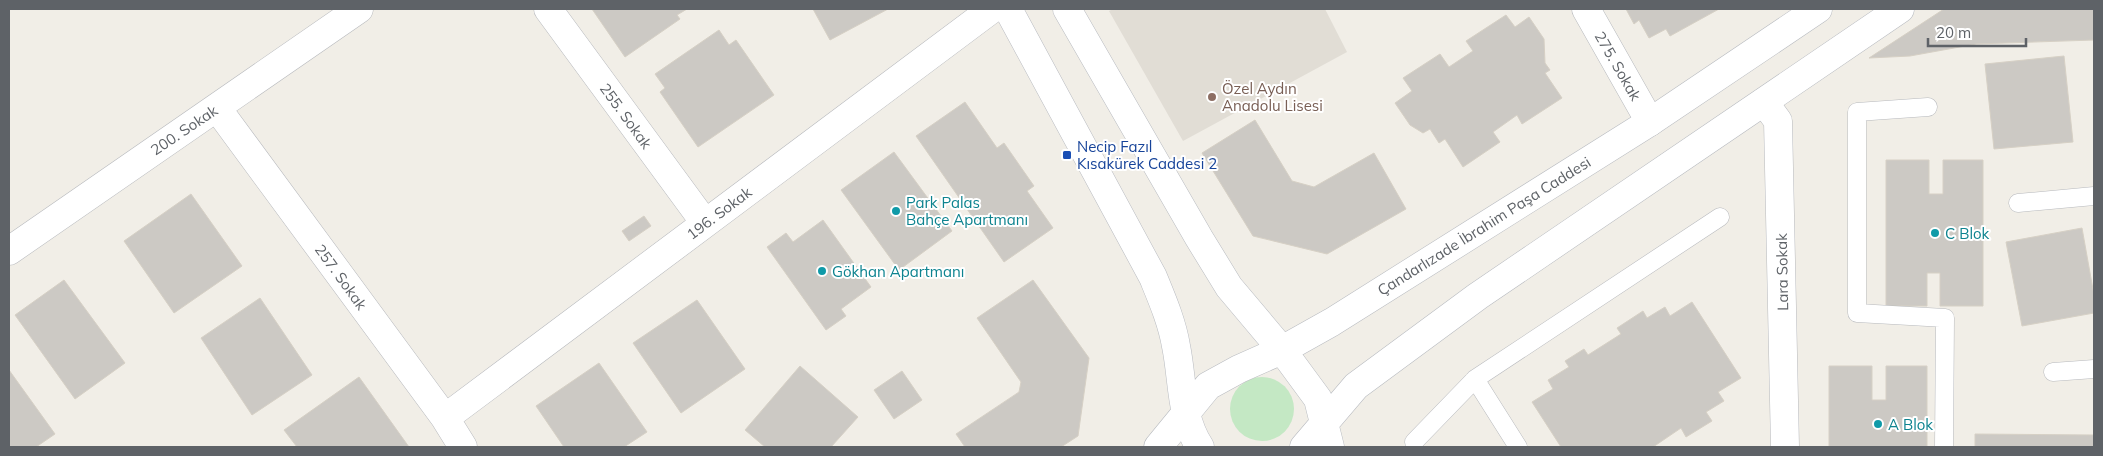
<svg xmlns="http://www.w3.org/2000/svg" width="2103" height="456" font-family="Mulish,sans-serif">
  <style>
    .education { fill: #e1ddd5 }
    .green { fill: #c4e8c4 }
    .building { fill: #ccc9c4; stroke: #d6d0c5 }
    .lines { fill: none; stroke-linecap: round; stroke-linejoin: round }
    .service-casing { stroke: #b7b9bd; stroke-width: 19 }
    .minor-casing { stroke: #b7b9bd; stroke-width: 29 }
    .secondary-casing { stroke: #b8bbc0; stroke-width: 29 }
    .service { stroke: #fff; stroke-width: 18 }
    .minor { stroke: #fff; stroke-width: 28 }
    .secondary { stroke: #fff; stroke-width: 28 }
    .education-dot { fill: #8d6e63; stroke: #fff; stroke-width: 2 }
    .transit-dot { fill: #1a4fb4; stroke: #fff; stroke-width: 2 }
    .culture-dot { fill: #0f9aa8; stroke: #fff; stroke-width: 2 }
    .labels { text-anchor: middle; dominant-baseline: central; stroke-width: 4; stroke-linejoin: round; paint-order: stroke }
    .street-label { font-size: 15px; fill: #5e6267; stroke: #fff }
    .education-label { font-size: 15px; fill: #785e54; stroke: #fff; text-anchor: start }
    .transit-label { font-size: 15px; fill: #164399; stroke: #fff; text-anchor: start }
    .culture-label { font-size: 15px; fill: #0d838f; stroke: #fff; text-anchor: start }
  </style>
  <rect width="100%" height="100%" fill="#f1eee7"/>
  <path class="education" d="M1113 9H1325L1347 52 1183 141 1109 11Z"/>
  <path class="green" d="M1230 409a32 32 0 1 1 64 0a32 32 0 1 1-64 0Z"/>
  <path class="building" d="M592 9H687L677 15 680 19 625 57Z
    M813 9H888L830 40Z
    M1626 9H1719L1670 36 1666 29 1649 38 1639 20 1634 24Z
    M1944 9H2094V40L1976 44 1910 56 1869 58Z
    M1506 15 1515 27 1529 17 1544 39 1545 63 1550 70 1545 73 1562 98 1522 124 1517 115 1493 132 1500 142 1463 167 1445 139 1439 143 1430 129 1423 133 1410 125 1395 103 1412 91 1403 78 1440 54 1449 67 1473 51 1466 41Z
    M719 30 729 45 736 40 774 95 698 147 660 92 665 88 655 74Z
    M2064 56 2073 142 1994 149 1985 64Z
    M965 102 997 148 1004 143 1034 186 1027 191 1053 228 1004 262 916 136Z
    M1255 120 1292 181 1314 187 1374 153 1406 209 1327 254 1253 236 1202 153Z
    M894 152 952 231 899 270 841 190Z
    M1886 160H1929V194H1943V160H1983V306H1940V273H1927V306H1886Z
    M191 194 242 266 174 313 124 241Z
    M644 216 651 226 629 241 622 231Z
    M823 220 871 287 841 309 846 316 826 330 767 247 786 233 793 242Z
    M2082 228 2094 295V313L2022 326 2006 242Z
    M64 280 125 363 75 399 15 315Z
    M1033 280 1089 358 1078 436 1061 447H965L956 434 1019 392 1021 382 977 318Z
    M260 298 312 375 252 415 201 338Z
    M697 300 745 369 681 413 633 343Z
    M1692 302 1741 378 1718 392 1724 401 1706 412 1712 421 1686 437 1681 428 1653 447H1561L1532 402 1553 389 1548 380 1569 367 1565 361 1584 349 1588 355 1621 334 1617 328 1643 311 1647 318 1665 307 1670 316Z
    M599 363 647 432 624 447H564L536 406Z
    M800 366 858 417 831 447H765L745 430Z
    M1829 366H1872V400H1886V366H1927V447H1829Z
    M9 370 55 434 36 447H9Z
    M902 371 922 400 894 419 874 390Z
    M359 377 409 447H297L284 430Z
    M1975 434 2094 435V447H1975Z"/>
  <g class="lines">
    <g class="service-casing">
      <path id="service" d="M1928 107 1857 112V313L1945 318 1944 447
        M2018 203 2094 196
        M2053 372 2094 369
        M1475 379 1518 447
        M1414 442 1475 379 1720 217"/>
    </g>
    <g class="minor-casing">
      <path id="minor" d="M548 9 705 223
        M1586 9 1650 122
        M1764 102 1778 121 1785 447
        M217 108 445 418 463 447
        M9 251 359 9
        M445 418 992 9"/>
    </g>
    <g class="secondary-casing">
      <path id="secondary" d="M1008 9 1153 277C1162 299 1172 322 1176 346 1183 380 1180 417 1200 447
        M1067 9 1199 238 1229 287 1282 350 1318 399 1330 447
        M1158 447 1208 386 1239 369 1282 350 1332 322 1650 122 1818 9
        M1304 447 1356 386 1478 296 1900 9"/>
    </g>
    <use href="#service" class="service"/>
    <use href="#minor" class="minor"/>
    <use href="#secondary" class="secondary"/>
  </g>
  <circle class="education-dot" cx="1212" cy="97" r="5"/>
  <rect class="transit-dot" x="1062" y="150" width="10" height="10" rx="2.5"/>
  <g class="culture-dot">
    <circle cx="896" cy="211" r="5"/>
    <circle cx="1935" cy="233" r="5"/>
    <circle cx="822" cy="271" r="5"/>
    <circle cx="1878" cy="424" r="5"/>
  </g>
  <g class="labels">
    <g class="street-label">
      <text transform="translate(1618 66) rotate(60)">275. Sokak</text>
      <text transform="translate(626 116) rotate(54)">255. Sokak</text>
      <text transform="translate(184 130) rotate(-34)">200. Sokak</text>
      <text transform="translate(719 213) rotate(-37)">196. Sokak</text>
      <text transform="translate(1484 226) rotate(-32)">Çandarlızade İbrahim Paşa Caddesi</text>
      <text transform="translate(1782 272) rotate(-91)">Lara Sokak</text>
      <text transform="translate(341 277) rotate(54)">257. Sokak</text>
    </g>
    <g class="education-label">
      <text x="1222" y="88">Özel Aydın<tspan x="1222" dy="17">Anadolu Lisesi</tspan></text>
    </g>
    <g class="transit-label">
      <text x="1077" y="146">Necip Fazıl<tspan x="1077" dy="17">Kısakürek Caddesi 2</tspan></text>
    </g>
    <g class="culture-label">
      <text x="906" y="202">Park Palas<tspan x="906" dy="17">Bahçe Apartmanı</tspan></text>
      <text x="1945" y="233">C Blok</text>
      <text x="832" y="271">Gökhan Apartmanı</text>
      <text x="1888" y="424">A Blok</text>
    </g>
  </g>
  <rect width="2103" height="456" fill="none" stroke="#5e6267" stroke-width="20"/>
  <path d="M1928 38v8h98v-8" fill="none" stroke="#5e6267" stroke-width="2.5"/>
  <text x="1936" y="38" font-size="15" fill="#5e6267" stroke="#ffffff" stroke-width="4" paint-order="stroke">20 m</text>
</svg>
